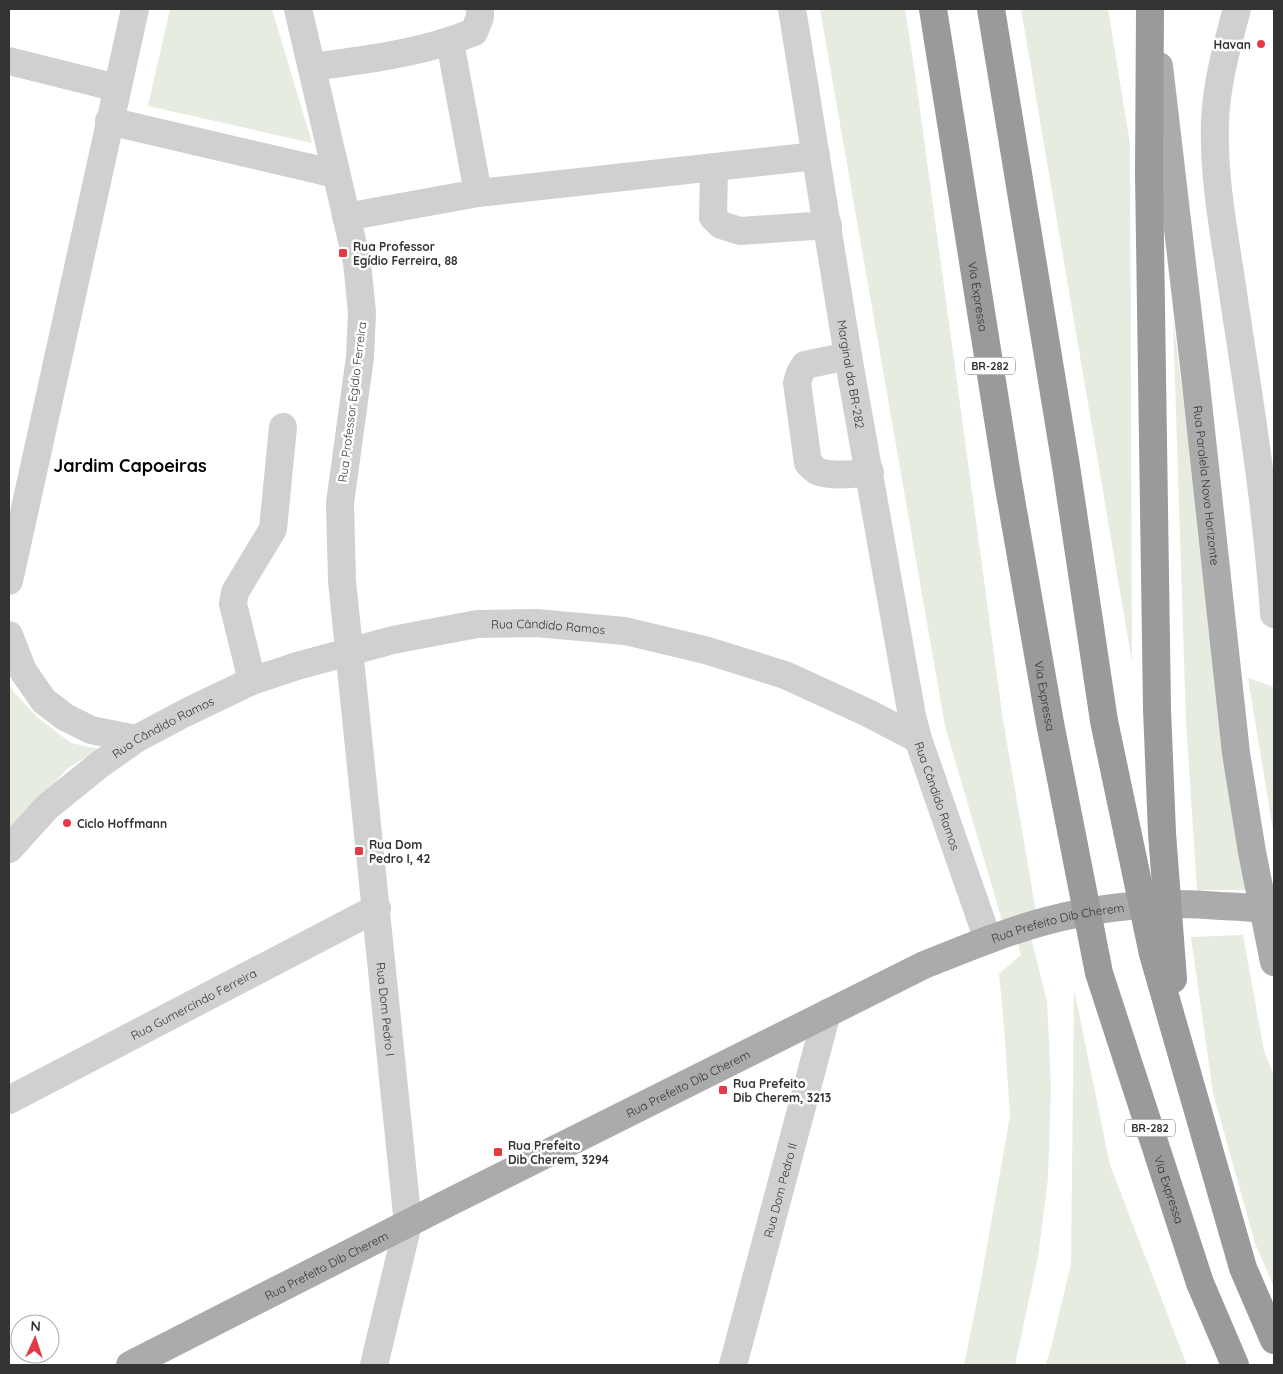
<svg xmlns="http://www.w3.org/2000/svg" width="1283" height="1374" font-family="Quicksand,sans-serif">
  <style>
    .green { fill: #e6ecdf }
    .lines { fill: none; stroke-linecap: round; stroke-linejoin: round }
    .minor { stroke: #d0d0d0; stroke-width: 28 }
    .major { stroke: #ababab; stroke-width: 28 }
    .highway { stroke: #9a9a9a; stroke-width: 28 }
    .poi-dot { fill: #e63946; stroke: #fff; stroke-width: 2 }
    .labels { text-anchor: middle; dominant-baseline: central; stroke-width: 5; stroke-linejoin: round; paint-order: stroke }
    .shield { fill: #fff; stroke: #707070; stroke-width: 1 }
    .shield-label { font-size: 11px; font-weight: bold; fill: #333 }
    .poi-label { font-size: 12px; font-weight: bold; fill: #333; stroke: #fff; text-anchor: start }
    .street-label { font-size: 12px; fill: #333; stroke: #fff }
    .district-label { font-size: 18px; font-weight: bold; fill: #000; stroke: #fff }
  </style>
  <rect width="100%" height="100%" fill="#fff"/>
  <path class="green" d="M170 9H272L312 143 148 106Z
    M820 9H905L915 73 1003 720 1036 912 1003 924 945 726Z
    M1021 9H1108L1130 144 1132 662Z
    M1173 319 1246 890H1197L1186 721Z
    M1248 678 1274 687V836Z
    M9 683 13 691 37 717 71 743 99 749 68 768 9 830Z
    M1030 933 1047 1002 1051 1086 1048 1178 1038 1257 1015 1365H964L980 1286 1010 1116 1004 1026 999 974 1021 955 1017 938Z
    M1243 935 1264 1051 1274 1076V1287L1255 1243 1213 1093 1191 937Z
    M1074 989 1110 1165 1187 1365H1045L1050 1352 1071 1264Z"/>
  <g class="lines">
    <g class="minor">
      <path id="s1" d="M298 9 357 262 362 313 360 357 340 503 342 581 408 1224 374 1365"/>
      <path id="s2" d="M792 9 848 356 912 716 918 739 988 940"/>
      <path d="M1237 9C1227 46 1216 85 1215 123 1213 182 1226 242 1234 300 1250 404 1267 509 1274 614"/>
      <path d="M450 42 478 193"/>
      <path d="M9 61 117 88"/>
      <path d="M312 67C366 60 423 53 474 32L480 17V9"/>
      <path d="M109 121 336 174"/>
      <path d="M714 167 713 217 721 225 740 231 828 225"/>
      <path d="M346 217 478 193 816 156"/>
      <path d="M848 356 805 365 800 373 797 383 808 463C811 466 814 469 817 471 830 477 856 474 870 472"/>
      <path d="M9 581 135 9"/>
      <path d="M9 635 23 671 44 701 65 717 91 730 136 739"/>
      <path d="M252 681 233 604 235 592 273 529 283 427"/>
      <path id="s3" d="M9 849 47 807 99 765 136 739 185 713 252 681 297 666 393 640 477 624 536 623 625 631 705 650 785 675 868 713 918 739"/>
      <path id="s4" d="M9 1100 377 908"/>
      <path id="s5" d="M733 1365 827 1013"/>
    </g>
    <g class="major">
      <path id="s6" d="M1159 66 1195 375 1236 753 1252 852 1274 962"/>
      <path id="s7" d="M130 1365 448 1203 924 965C964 949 1005 932 1046 921 1103 906 1163 901 1221 906 1239 907 1257 907 1274 911"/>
    </g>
    <g class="highway">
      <path id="s8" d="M933 9 1008 482 1050 723 1099 973 1200 1283 1235 1365"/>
      <path d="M991 9 1066 466 1104 721 1153 954 1243 1268 1274 1340"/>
      <path d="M1150 9 1149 174 1157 709 1162 833 1173 979"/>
    </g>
  </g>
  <g class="poi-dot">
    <circle cx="1261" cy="44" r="5"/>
    <rect x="338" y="248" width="10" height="10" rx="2.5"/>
    <circle cx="67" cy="823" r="5"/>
    <rect x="354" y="846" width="10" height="10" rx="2.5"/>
    <rect x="718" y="1085" width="10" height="10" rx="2.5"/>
    <rect x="493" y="1147" width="10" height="10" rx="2.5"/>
  </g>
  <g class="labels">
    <g class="shield">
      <rect x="965" y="357.5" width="50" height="17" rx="4"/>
      <rect x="1125" y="1119.5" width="50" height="17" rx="4"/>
    </g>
    <g class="shield-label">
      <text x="990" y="366">BR-282</text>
      <text x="1150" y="1128">BR-282</text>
    </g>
    <g class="poi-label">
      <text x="1251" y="44" text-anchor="end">Havan</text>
      <text x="353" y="246">Rua Professor<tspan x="353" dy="14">Egídio Ferreira, 88</tspan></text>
      <text x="77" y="823">Ciclo Hoffmann</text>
      <text x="369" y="844">Rua Dom<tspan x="369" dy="14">Pedro I, 42</tspan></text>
      <text x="733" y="1083">Rua Prefeito<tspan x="733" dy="14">Dib Cherem, 3213</tspan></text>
      <text x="508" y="1145">Rua Prefeito<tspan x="508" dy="14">Dib Cherem, 3294</tspan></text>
    </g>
    <g class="street-label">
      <text stroke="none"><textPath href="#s8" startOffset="291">Via Expressa</textPath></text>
      <text stroke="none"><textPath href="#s2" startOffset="370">Marginal da BR-282</textPath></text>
      <text transform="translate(352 402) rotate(-83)">Rua Professor Egídio Ferreira</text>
      <text stroke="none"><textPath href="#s6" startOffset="422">Rua Paralela Novo Horizonte</textPath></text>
      <text stroke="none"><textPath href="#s3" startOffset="602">Rua Cândido Ramos</textPath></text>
      <text stroke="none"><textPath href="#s8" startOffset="696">Via Expressa</textPath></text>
      <text stroke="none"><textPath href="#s3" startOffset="198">Rua Cândido Ramos</textPath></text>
      <text stroke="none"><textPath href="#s2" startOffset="801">Rua Cândido Ramos</textPath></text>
      <text stroke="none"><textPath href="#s7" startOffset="1030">Rua Prefeito Dib Cherem</textPath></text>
      <text stroke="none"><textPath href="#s4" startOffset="208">Rua Gumercindo Ferreira</textPath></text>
      <text stroke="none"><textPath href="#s1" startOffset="1011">Rua Dom Pedro I</textPath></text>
      <text stroke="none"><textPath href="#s7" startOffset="625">Rua Prefeito Dib Cherem</textPath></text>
      <text stroke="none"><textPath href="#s5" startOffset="181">Rua Dom Pedro II</textPath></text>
      <text stroke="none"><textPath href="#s8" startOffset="1206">Via Expressa</textPath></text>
      <text stroke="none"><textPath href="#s7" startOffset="220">Rua Prefeito Dib Cherem</textPath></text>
    </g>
    <g class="district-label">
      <text x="130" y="465">Jardim Capoeiras</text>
    </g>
  </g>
  <rect width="1283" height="1374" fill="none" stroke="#333333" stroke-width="20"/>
  <g transform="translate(35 1339) rotate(3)"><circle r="24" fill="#ffffff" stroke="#adadad"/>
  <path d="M0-4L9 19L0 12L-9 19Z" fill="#e63946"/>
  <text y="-8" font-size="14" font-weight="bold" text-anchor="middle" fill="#333333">N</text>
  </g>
</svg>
